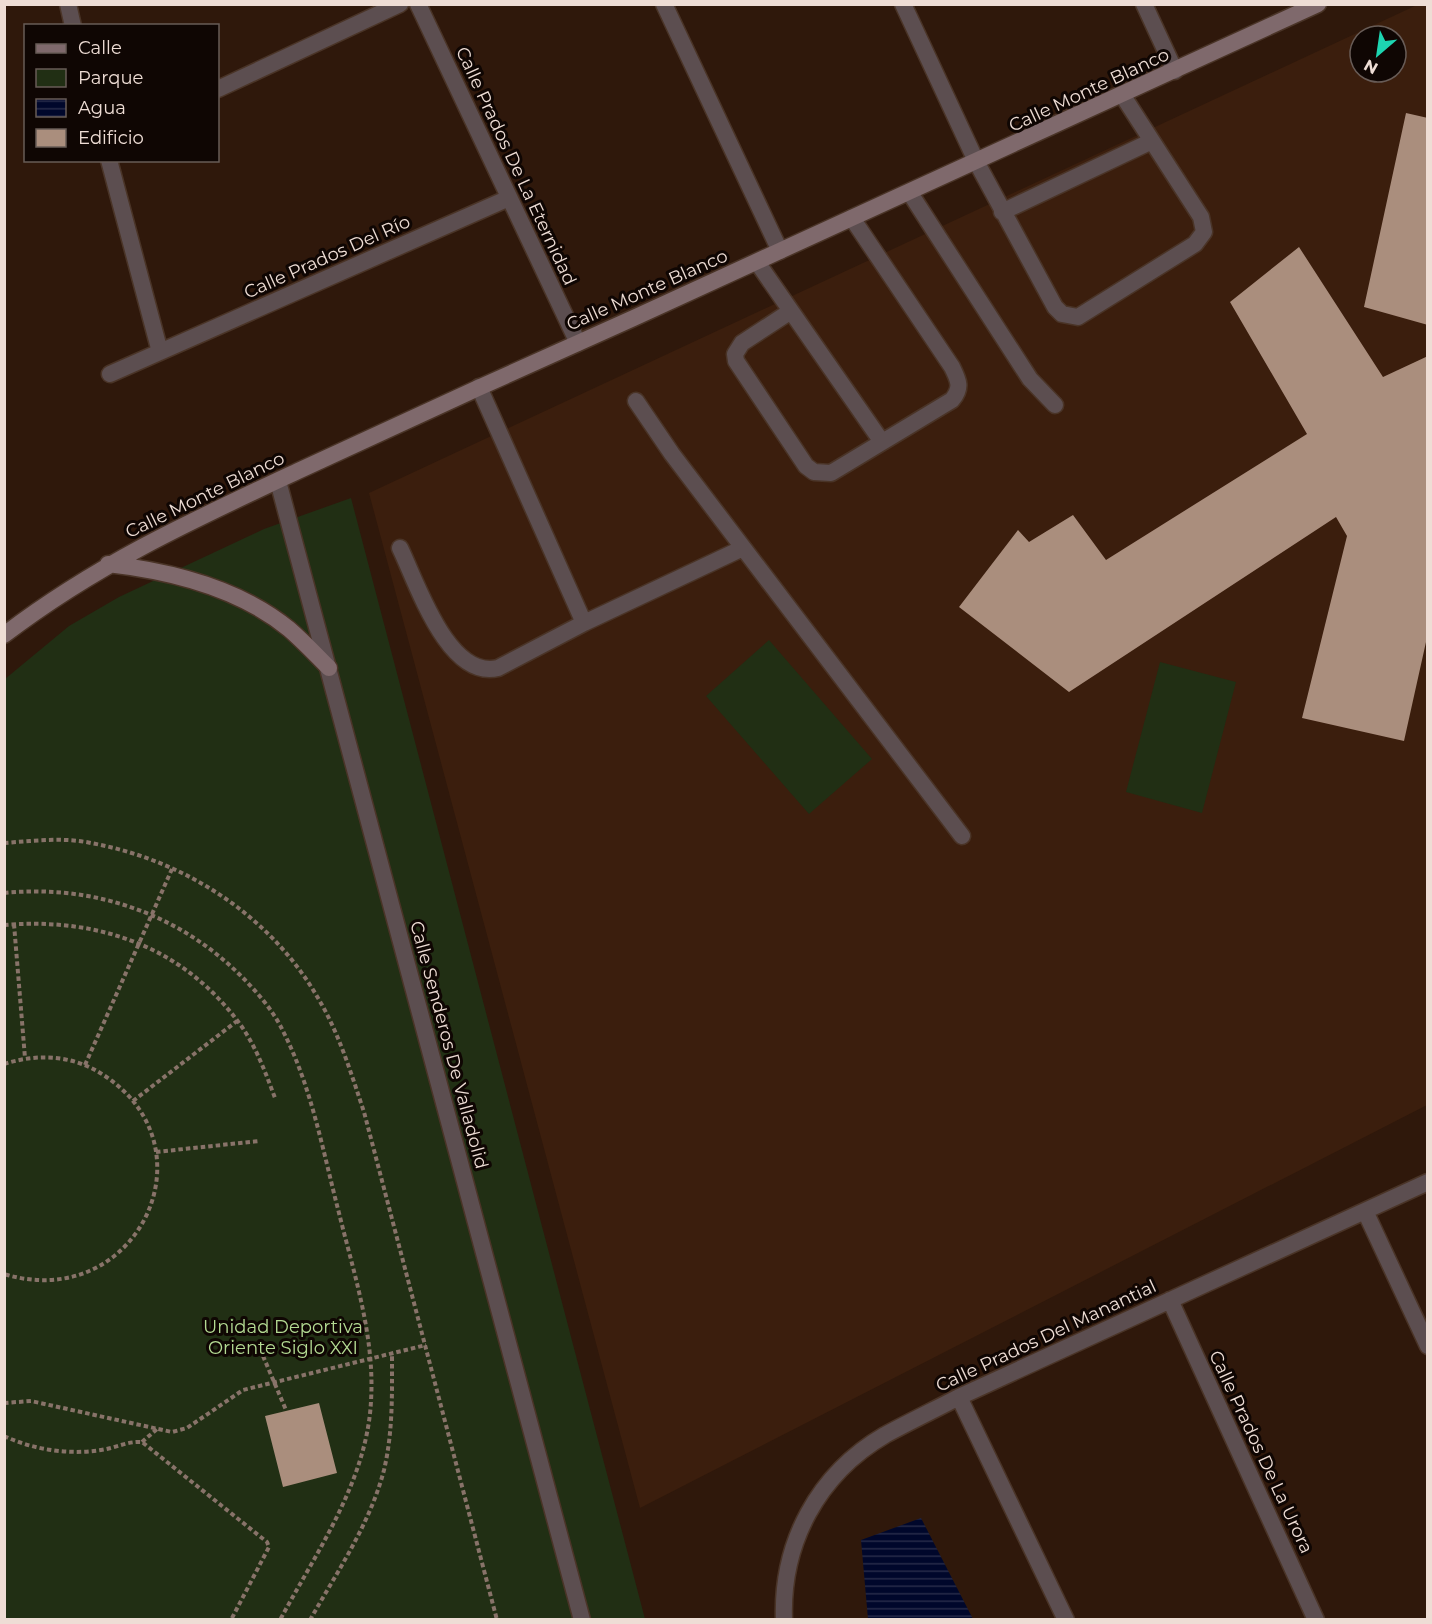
<svg xmlns="http://www.w3.org/2000/svg" width="1432" height="1624" font-family="Montserrat,sans-serif">
  <style>
    .built { fill: #3b1e0d; fill-rule: evenodd }
    .park { fill: #212f14 }
    .water { fill: url(#water-rules) }
    .building { fill: #aa8e7d }
    .lines { fill: none; stroke-linecap: round; stroke-linejoin: round }
    .service-casing { stroke: #4a3427; stroke-width: 19 }
    .minor-casing { stroke: #4a3427; stroke-width: 19 }
    .secondary-casing { stroke: #4a3427; stroke-width: 19 }
    .path { stroke: #887369; stroke-width: 4; stroke-dasharray: 4.5 3; stroke-linecap: butt }
    .service { stroke: #5c4e50; stroke-width: 16 }
    .minor { stroke: #5c4e50; stroke-width: 16 }
    .secondary { stroke: #7f696c; stroke-width: 16 }
    .labels { text-anchor: middle; dominant-baseline: central; stroke-width: 6; stroke-linejoin: round; paint-order: stroke }
    .street-label { font-size: 18px; fill: #eeddd5; stroke: #0f0603 }
    .park-label { font-size: 18px; fill: #b4db93; stroke: #0f0603 }
  </style>
  <defs>
    <pattern id="water-rules" width="6" height="5" patternUnits="userSpaceOnUse" patternTransform="scale(1.5)"><rect width="6" height="5" fill="#00072b"/><path d="M0 2.5h6" fill="none" stroke="#262b49"/></pattern>
  </defs>
  <rect width="100%" height="100%" fill="#2f180b"/>
  <path class="built" d="M1417 5H1427V1105L640 1508 369 493ZM1360 36H1396V72H1360Z"/>
  <path class="park" d="M351 498 645 1619 5 1620V679L69 626 119 597 264 529Z
    M769 640 872 759 809 814 706 696Z
    M1160 662 1236 682 1202 813 1126 792Z"/>
  <path class="water" d="M921 1518 973 1619H868L861 1540Z"/>
  <path class="building" d="M1406 113 1428 118V325L1364 307Z
    M1299 247 1383 377 1428 356V633L1404 741 1302 718 1347 536 1336 517 1069 692 959 607 1018 530 1029 542 1073 515 1106 560 1307 434 1230 302Z
    M319 1403 337 1473 283 1487 265 1416Z"/>
  <g class="lines">
    <g class="service-casing">
      <path id="service" d="M977 163 1055 307 1062 314 1078 317 1195 244 1204 232 1201 217 1123 96
        M910 193 1030 379 1055 405
        M1002 212 1152 141
        M757 262 882 442
        M791 311 742 343 735 354 736 361 806 466 814 472 831 473 952 400C962 388 959 381 952 367L852 218
        M479 387 584 623
        M636 401 672 454 962 836
        M278 481 582 1620
        M400 548C417 583 448 680 498 668L584 623 743 548"/>
    </g>
    <g class="minor-casing">
      <path id="minor" d="M68 4 73 26
        M418 4 578 343
        M664 4 780 251
        M903 4 977 163
        M1144 4 1175 71
        M218 89 400 4
        M109 160 160 352
        M110 374 509 198
        M1365 1211 1428 1346
        M1170 1300 1316 1620
        M959 1397 1066 1620
        M784 1620C781 1543 818 1474 885 1435 909 1422 934 1410 959 1397L1428 1182"/>
    </g>
    <g class="secondary-casing">
      <path id="secondary" d="M108 564C170 571 239 588 289 629 303 641 316 655 329 668
        M4 635C97 564 193 520 298 471 384 431 471 391 558 352 812 238 1065 122 1318 4"/>
    </g>
    <path class="path" d="M4 843C33 841 63 837 91 843 184 860 270 915 318 998 339 1033 351 1073 364 1112L497 1620
      M4 893C94 884 180 914 243 978 258 993 274 1012 283 1031 312 1088 323 1152 339 1213 354 1274 375 1337 371 1401 367 1481 317 1551 280 1620
      M14 924 25 1058
      M4 925C99 917 185 947 242 1027 257 1049 266 1074 275 1098
      M4 1064C39 1053 74 1055 105 1076 216 1150 135 1314 4 1274
      M85 1065 172 869
      M133 1101 237 1021
      M156 1152 259 1141
      M263 1356 286 1410
      M4 1403 31 1401 172 1432 187 1428 243 1390 426 1345
      M4 1436C34 1450 69 1455 101 1450 116 1448 127 1441 142 1442L267 1542 269 1547 231 1620
      M142 1442 157 1429
      M310 1620C337 1572 370 1524 384 1470 393 1432 392 1394 392 1355"/>
    <use href="#service" class="service"/>
    <use href="#minor" class="minor"/>
    <use href="#secondary" class="secondary"/>
  </g>
  <g class="labels">
    <g class="street-label">
      <text transform="translate(1089 90) rotate(-25)">Calle Monte Blanco</text>
      <text transform="translate(516 166) rotate(65)">Calle Prados De La Eternidad</text>
      <text transform="translate(327 257) rotate(-24)">Calle Prados Del Río</text>
      <text transform="translate(647 290) rotate(-24)">Calle Monte Blanco</text>
      <text transform="translate(205 495) rotate(-26)">Calle Monte Blanco</text>
      <text transform="translate(449 1045) rotate(75)">Calle Senderos De Valladolid</text>
      <text transform="translate(1046 1336) rotate(-25)">Calle Prados Del Manantial</text>
      <text transform="translate(1261 1452) rotate(65)">Calle Prados De La Urora</text>
    </g>
    <g class="park-label">
      <text x="283" y="1327">Unidad Deportiva<tspan x="283" dy="21">Oriente Siglo XXI</tspan></text>
    </g>
  </g>
  <rect width="1432" height="1624" fill="none" stroke="#eeddd5" stroke-width="12"/>
  <rect x="24" y="24" width="195" height="138" fill="#0f0603" stroke="#685c57" stroke-width="1.5"/>
  <rect x="36" y="44" width="30" height="9" fill="#7f696c" stroke="#685c57" stroke-width="1.5"/>
  <text x="78" y="54" font-size="18" fill="#eeddd5">Calle</text>
  <rect x="36" y="69" width="30" height="18" fill="#212f14" stroke="#685c57" stroke-width="1.5"/>
  <text x="78" y="84" font-size="18" fill="#eeddd5">Parque</text>
  <rect x="36" y="99" width="30" height="18" fill="url(#water-rules)" stroke="#685c57" stroke-width="1.5"/>
  <text x="78" y="114" font-size="18" fill="#eeddd5">Agua</text>
  <rect x="36" y="129" width="30" height="18" fill="#aa8e7d" stroke="#685c57" stroke-width="1.5"/>
  <text x="78" y="144" font-size="18" fill="#eeddd5">Edificio</text>
  <g transform="translate(1378 54) rotate(209)"><circle r="28" fill="#0f0603" stroke="#685c57" stroke-width="1.5"/>
  <path d="M0-4.5L10 22L0 15L-10 22Z" fill="#1dd5b1"/>
  <text y="-9" font-size="16" font-weight="bold" text-anchor="middle" fill="#eeddd5">N</text>
  </g>
</svg>
